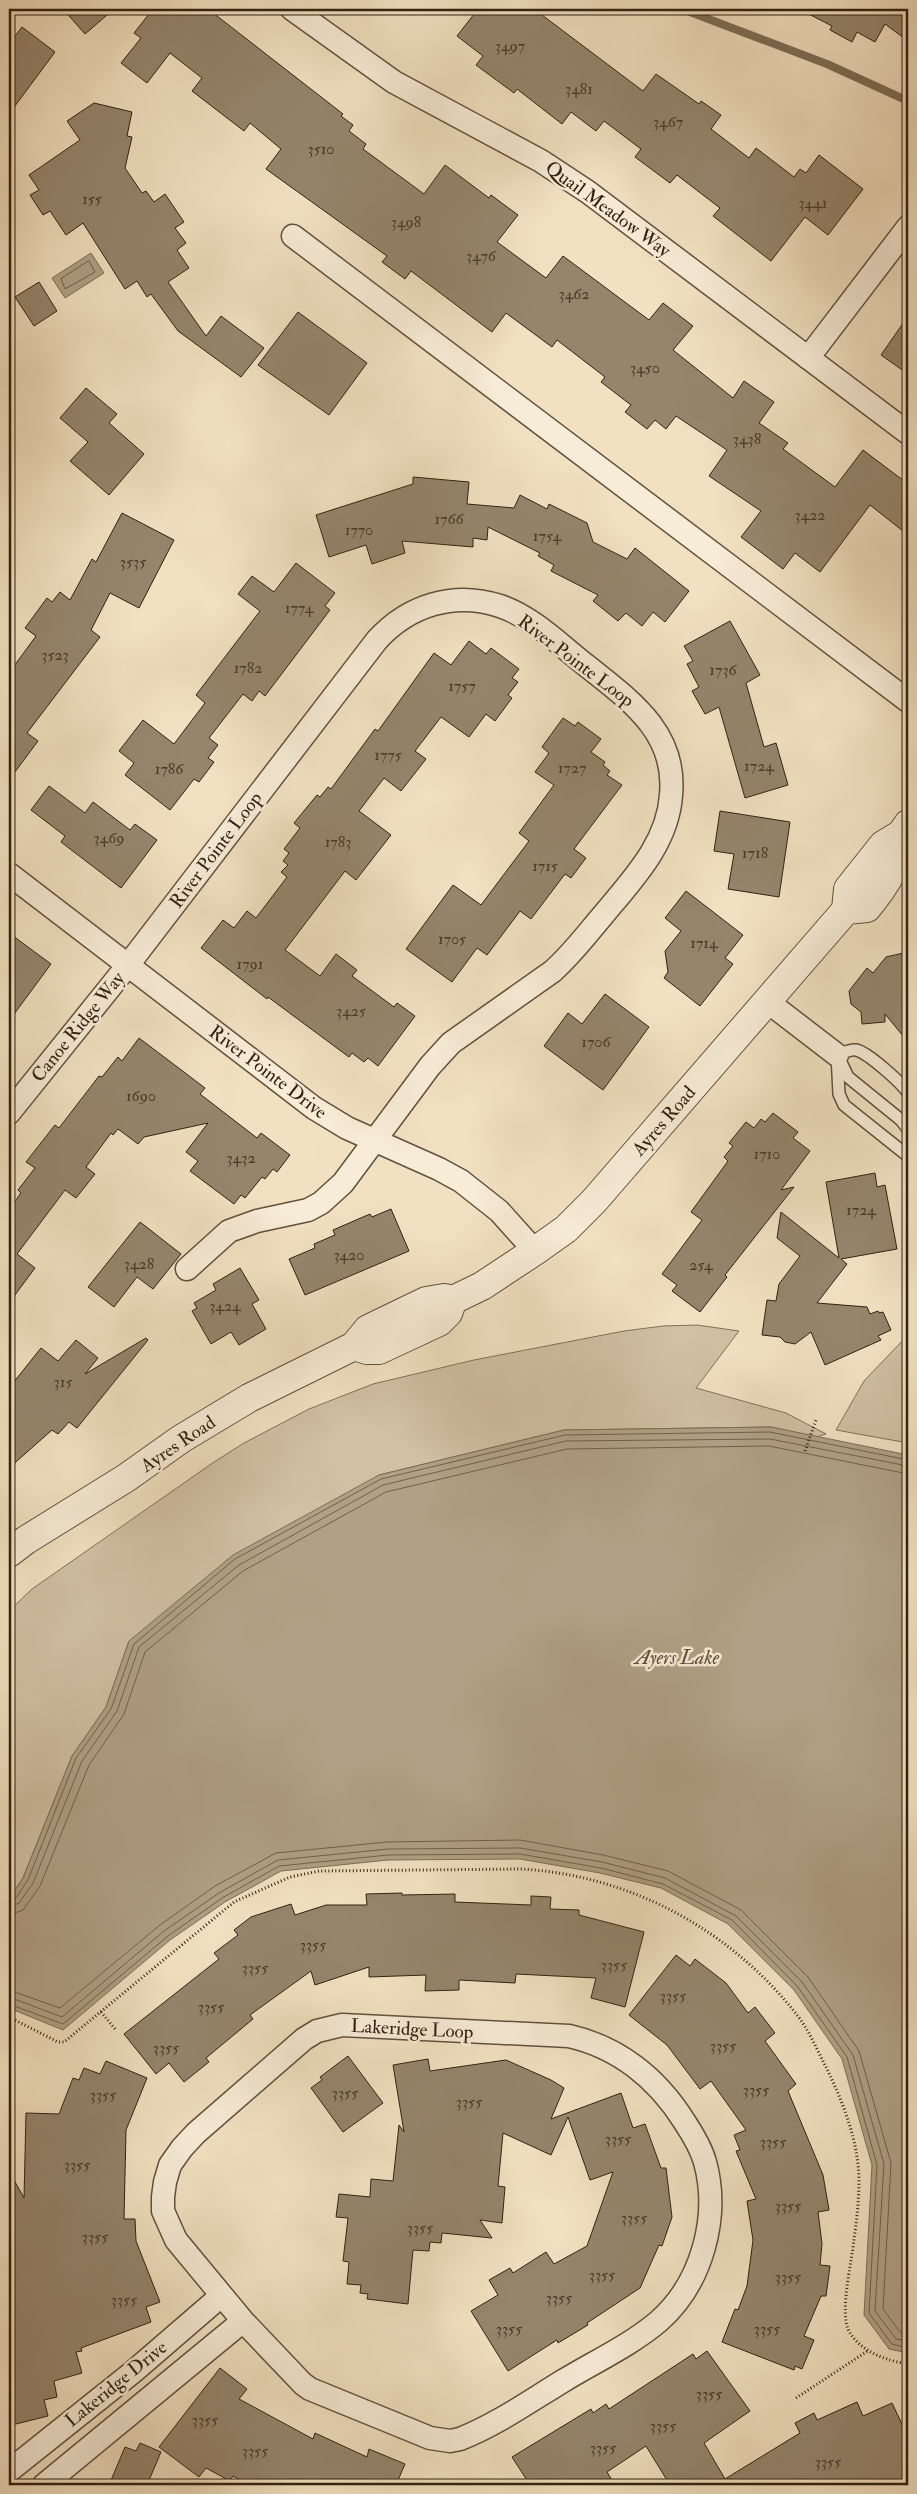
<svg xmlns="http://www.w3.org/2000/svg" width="917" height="2494" font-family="'IM FELL Double Pica',serif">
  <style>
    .green { fill: #d1c0a3; stroke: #81705a }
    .water { fill: #b0a085; stroke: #7d6d57 }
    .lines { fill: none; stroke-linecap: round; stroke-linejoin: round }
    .shore { stroke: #70604b; stroke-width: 1 }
    .stream { stroke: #7d6d57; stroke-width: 8 }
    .building { fill: #95856d; stroke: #312111 }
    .service-casing { stroke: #61513d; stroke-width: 14 }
    .minor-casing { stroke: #61513d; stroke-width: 25 }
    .tertiary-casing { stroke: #61513d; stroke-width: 30 }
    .path { stroke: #312111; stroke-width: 3; stroke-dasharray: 1 2.5; stroke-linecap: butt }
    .service { stroke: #f7ecd7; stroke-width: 11 }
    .minor { stroke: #f7ecd7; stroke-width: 22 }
    .tertiary { stroke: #f7ecd7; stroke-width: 28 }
    .labels { text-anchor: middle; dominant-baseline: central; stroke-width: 5; stroke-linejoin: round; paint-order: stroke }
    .number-label { font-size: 16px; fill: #4a3a28 }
    .street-label { font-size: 19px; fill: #312111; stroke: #f7ecd7 }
    .water-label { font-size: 20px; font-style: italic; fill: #5d4d3a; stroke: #f7ecd7 }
  </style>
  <rect width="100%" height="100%" fill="#f2e1c1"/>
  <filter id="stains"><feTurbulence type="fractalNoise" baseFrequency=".004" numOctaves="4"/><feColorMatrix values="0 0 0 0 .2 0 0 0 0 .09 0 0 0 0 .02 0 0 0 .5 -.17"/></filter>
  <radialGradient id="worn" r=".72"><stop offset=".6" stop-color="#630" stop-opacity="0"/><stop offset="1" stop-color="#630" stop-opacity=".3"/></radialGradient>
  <path class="green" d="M697 1325 739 1331 696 1388 786 1413 826 1434 816 1437 771 1427 564 1430 379 1475 129 1641 106 1707 72 1756 23 1878 9 1899V1611L32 1589 214 1462 244 1443 309 1409 373 1384 474 1360 624 1331 663 1326Z
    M908 1335V1443L836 1430 864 1381Z"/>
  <path class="water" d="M91 253 104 273 65 298 52 278Z
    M771 1427 908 1455V2353L889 2349 864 2315 872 2165 842 2059 794 1990 728 1924 661 1888 600 1873 520 1859 388 1860 281 1871 225 1902 170 1940 63 2030 9 2008V1899L23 1878 72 1756 106 1707 129 1641 233 1555 379 1475 564 1430Z"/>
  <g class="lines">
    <path class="shore" d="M89 261 95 272 65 289 61 279Z
      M9 1901 15 1899 28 1880 76 1758 111 1709 134 1644 235 1559 381 1479 565 1435 770 1432 908 1460
      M9 1907 19 1903 33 1883 82 1761 117 1711 139 1647 239 1565 383 1485 566 1441 770 1439 908 1466
      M9 1915 23 1910 40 1886 89 1765 124 1714 145 1652 243 1571 386 1492 567 1449 769 1446 908 1474
      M9 1990 60 2008 160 1925 215 1886 276 1853 387 1842 520 1840 603 1855 668 1871 741 1910 808 1977 859 2051 891 2163 883 2309 900 2332 908 2334
      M9 1997 62 2017 164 1931 219 1893 278 1860 388 1849 520 1848 602 1862 665 1878 736 1916 802 1982 853 2055 884 2164 875 2311 896 2339 908 2341
      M9 2004 63 2024 168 1936 222 1898 279 1866 388 1855 520 1854 601 1868 663 1884 732 1920 798 1987 847 2057 877 2165 869 2313 892 2344 908 2348"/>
    <path class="stream" d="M682 9 827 64 908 101"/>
  </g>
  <path class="building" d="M63 9H114L85 34Z
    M153 9H208L343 114 341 116 353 125 349 131 366 144 363 149 424 194 445 165 489 198 491 195 518 215 497 242 546 278 563 256 649 320 663 303 693 326 673 350 733 398 744 381 774 402 759 423 788 443 783 449 835 487 863 450 908 484V535L870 505 820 572 795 553 783 569 741 537 761 511 709 476 727 450 676 416 666 429 655 420 647 429 625 412 631 405 601 382 605 377 557 340 552 347 506 313 492 332 411 271 405 279 382 262 387 256 266 169 281 149 250 123 244 131 192 91 202 78 170 53 147 83 121 63 141 38 134 33Z
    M478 9H534L643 91 656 74 699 104 701 101 721 115 711 129 749 158 756 148 794 177 800 169 806 173 819 155 863 189 828 235 805 217 771 261 713 216 720 208 677 175 670 183 635 157 641 149 604 121 596 131 571 112 562 124 517 89 514 93 476 65 483 56 457 36Z
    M799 9H908V41L885 24 875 42 857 32 852 42 830 30 832 26Z
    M22 27 55 52 9 114V44Z
    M94 103 132 112 127 136 132 137 125 168 142 193 146 191 154 202 165 194 184 222 175 228 186 243 177 250 189 268 168 282 206 336 221 316 264 348 241 377 178 331 151 294 147 297 137 281 125 289 83 223 66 235 50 211 43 215 30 195 39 190 29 175 80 140 67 121Z
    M39 282 57 311 34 326 15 297Z
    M298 312 367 363 329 415 258 365Z
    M908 316V374L881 355Z
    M86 388 117 414 109 423 144 454 109 495 70 461 88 442 60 418Z
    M413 477 469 482 467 504 514 508 520 495 547 509 549 504 587 523 593 542 627 559 635 548 689 591 665 622 653 612 642 626 626 613 618 621 593 601 598 595 551 571 554 565 538 556 540 553 488 527 487 540 473 538V547L402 541 405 553 372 564 366 545 329 557 316 515 413 484Z
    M122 513 174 540 139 608 110 593 91 630 100 637 27 733 38 741 9 780V673L36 636 25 628 47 598 52 602 60 592 70 600 92 559 96 562Z
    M296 563 335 593 325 606 330 610 265 696 259 691 252 701 243 694 209 738 218 745 208 758 214 762 199 782 194 779 170 810 125 775 134 763 119 751 143 720 174 744 205 703 196 695 260 611 238 594 252 576 274 592Z
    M730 621 760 675 746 683 764 747 776 743 788 785 745 798 719 707 705 714 692 691 699 687 687 664 693 661 684 646Z
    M469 641 486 654 491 648 519 669 512 678 518 682 508 695 512 698 495 721 486 714 469 737 441 717 415 751 426 759 401 791 384 778 359 811 391 835 356 880 345 871 285 950 320 976 336 954 357 970 352 976 394 1007 397 1003 415 1016 378 1066 368 1058 364 1062 352 1053 349 1057 268 997 267 999 201 948 223 920 234 928 247 911 256 918 287 877 281 872 288 865 283 861 289 853 284 849 300 828 294 823 317 795 320 797 328 787 331 789 375 729 378 731 434 653 451 665Z
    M563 718 575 726 578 722 601 739 591 752 605 762 603 765 610 771 607 775 622 785 574 849 586 858 571 878 565 874 531 919 520 911 487 955 477 948 452 982 406 949 453 885 481 905 529 841 519 833 554 785 535 772 549 753 542 747Z
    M49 786 85 813 93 802 130 830 135 824 157 840 121 888 61 842 65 836 31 810Z
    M720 811 790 822 779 897 728 889 734 854 714 851Z
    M686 891 743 935 725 958 733 964 700 1006 664 978 668 972 665 951 681 931 665 918Z
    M9 933 51 964 9 1021Z
    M908 952V1042L885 1014V1022L862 1024 861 1012 851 1004 849 991 867 968 873 973 886 957Z
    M605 994 649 1027 603 1090 544 1046 568 1013 582 1024Z
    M139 1038 205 1088 200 1094 257 1138 261 1133 290 1155 277 1172 273 1169 265 1179 262 1177 245 1198 241 1195 234 1204 190 1171 198 1161 186 1152 208 1123 144 1137 138 1144 118 1129 113 1135 111 1133 86 1167 95 1174 76 1198 65 1190 17 1254 35 1268 9 1303V1209L21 1193 18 1190 35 1168 26 1162 55 1125 59 1128 99 1076 102 1077 118 1057 122 1061Z
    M773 1113 798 1132 793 1138 810 1151 781 1190 794 1187 725 1275 727 1277 700 1312 672 1291 677 1285 662 1274 702 1220 691 1212 728 1161 724 1157 733 1146 729 1143 746 1122 754 1128 761 1119 765 1122Z
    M875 1173 877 1187 885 1185 897 1249 841 1259 847 1264 817 1303 867 1307 870 1314 878 1311 879 1313 883 1312 891 1330 878 1336 881 1340 825 1365 811 1332 795 1344 785 1342 780 1337 762 1335 767 1300 776 1301 779 1284 800 1256 777 1238 781 1212 839 1258 826 1182Z
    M391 1209 409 1251 305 1295 289 1259 315 1248 314 1244 335 1235 333 1230 370 1214 372 1217Z
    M140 1222 181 1254 153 1289 137 1277 114 1307 88 1287Z
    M240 1268 259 1300 252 1304 266 1329 239 1345 231 1332 211 1344 192 1311 197 1308 194 1303 216 1290 213 1284Z
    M146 1338 148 1340 77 1428 69 1422 58 1434 52 1430 9 1468V1388L41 1348 58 1361 76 1340 98 1358 85 1374Z
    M402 1893V1895L455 1894V1902L531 1905V1896L551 1897 550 1909 579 1910V1915L644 1932 625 2007 591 1998 596 1978 516 1974 515 1983 459 1980V1990L425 1991 426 1975 369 1977V1967L315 1985 311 1971 250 2015 253 2019 206 2058 209 2062 184 2082 169 2063 156 2074 124 2034 219 1959 214 1953 238 1935 234 1930 251 1917 291 1904 295 1915 326 1905H367L366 1894Z
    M676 1955 690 1966 695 1959 726 1983 748 2013 755 2007 775 2033 765 2041 796 2084 788 2091 823 2175 829 2210 818 2212 822 2244 820 2265 830 2266 826 2296H821L804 2336 814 2340 802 2369 795 2366 794 2370 722 2342 735 2309 738 2310 747 2286 753 2240 747 2201 756 2199 736 2151 740 2150 734 2135 746 2130 711 2081 700 2089 667 2045 629 2015Z
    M348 2056 383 2103 343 2132 311 2088 322 2080 320 2077Z
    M428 2059 430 2071 506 2060 551 2080 564 2088 551 2119 621 2093 633 2128 645 2124 661 2168H666L672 2217 662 2246 659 2245 640 2288 587 2323 588 2325 558 2343 557 2340 508 2371 471 2311 498 2295 489 2280 510 2268 513 2273 546 2252 554 2264 587 2246 613 2172 590 2180 568 2117 551 2155 503 2133 498 2186 505 2187 502 2223 480 2220 492 2238 442 2233 441 2243 430 2242 429 2251 413 2250 408 2304 367 2299 368 2294 360 2293 361 2285 347 2284 349 2262 343 2261 348 2218 336 2217 339 2194 370 2197 371 2179 393 2181 399 2125 404 2132 393 2065Z
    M106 2061 147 2078 126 2130 124 2219H135L136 2241 160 2302 146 2307 151 2322 81 2348 82 2351 76 2352 82 2373 54 2381 57 2397 44 2400 48 2416 12 2425 9 2411V2171L24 2198 26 2113 59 2114 73 2078 79 2080 84 2068 100 2074Z
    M707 2351 750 2411 704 2443 725 2479 800 2433 795 2423 814 2413 817 2420 857 2402 863 2416 892 2403 908 2437V2485H670L646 2446 607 2472 615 2485H530L512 2457 591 2409 593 2413 606 2404 609 2409 693 2354 696 2359Z
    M220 2368 247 2389 239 2399 313 2439 315 2433 367 2457 369 2449 405 2464 396 2485H250L233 2476 230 2481 206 2468 199 2477 159 2447Z
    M140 2443 161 2452 147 2485H109L125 2447 136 2451Z"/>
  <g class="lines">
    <g class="service-casing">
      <path id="service" d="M837 1055 839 1094 844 1105 908 1156
        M837 1055C843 1053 850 1049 856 1050 867 1052 902 1083 908 1093
        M839 1058 848 1077 901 1120 908 1129"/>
    </g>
    <g class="minor-casing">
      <path id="minor" d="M292 9 394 82 541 161 588 192 908 433
        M293 236 908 701
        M808 358 908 227
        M9 874 314 1108 347 1128 439 1169 461 1181 499 1211 535 1251
        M768 1002 837 1055
        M9 1113 128 965 377 640C409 605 454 591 500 606 533 617 561 646 587 666 631 701 677 733 671 795 668 843 633 879 604 914 587 934 572 954 553 971L451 1043 430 1066 343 1183 321 1203 308 1210 257 1221 229 1231 187 1269
        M342 2025 569 2036C618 2047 657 2078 684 2121 692 2133 701 2148 705 2162 720 2217 702 2283 659 2321 631 2345 594 2362 563 2381 530 2401 496 2425 460 2439L450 2441 430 2438 310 2389 303 2384 243 2321 176 2240 163 2211V2197L165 2182 170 2165 182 2148 196 2133 304 2039 317 2031Z
        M9 2471 133 2372 221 2296
        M44 2485 243 2321"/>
    </g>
    <g class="tertiary-casing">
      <path id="tertiary" d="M846 910 867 908C885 886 901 863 901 834
        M354 1346 367 1350H379L439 1322 448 1313 453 1300
        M9 1553 26 1540 126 1478 181 1439 249 1398 354 1346 368 1329 426 1301 444 1298 453 1300 482 1286 535 1251 566 1229 594 1201 846 910 848 889 883 845 901 834 908 824"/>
    </g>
    <path class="path" d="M805 1451 816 1420
      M101 2012 116 2030
      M9 2017 58 2042H64L234 1902 290 1877 319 1871 521 1869C629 1875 730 1929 797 2015 809 2030 817 2050 826 2067 843 2102 858 2140 859 2179 859 2199 857 2219 854 2239 852 2261 840 2310 848 2329 858 2351 887 2361 908 2364
      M796 2398 869 2350"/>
    <use href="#service" class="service"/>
    <use href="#minor" class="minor"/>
    <use href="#tertiary" class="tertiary"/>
  </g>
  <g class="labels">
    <g class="number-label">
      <text x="510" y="46">3497</text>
      <text x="579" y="89">3481</text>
      <text x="668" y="122">3467</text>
      <text x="321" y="149">3510</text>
      <text x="92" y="199">155</text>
      <text x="813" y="203">3441</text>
      <text x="406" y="222">3498</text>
      <text x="481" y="256">3476</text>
      <text x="574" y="294">3462</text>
      <text x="645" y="368">3450</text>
      <text x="747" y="439">3438</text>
      <text x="810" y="515">3422</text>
      <text x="449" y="519">1766</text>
      <text x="359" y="530">1770</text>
      <text x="547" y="536">1754</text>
      <text x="133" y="562">3535</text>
      <text x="299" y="608">1774</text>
      <text x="55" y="655">3523</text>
      <text x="248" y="668">1782</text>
      <text x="723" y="670">1736</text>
      <text x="462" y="686">1757</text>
      <text x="388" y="755">1775</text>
      <text x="759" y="766">1724</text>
      <text x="572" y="768">1727</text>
      <text x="169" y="769">1786</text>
      <text x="109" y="838">3469</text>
      <text x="338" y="842">1783</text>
      <text x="755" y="853">1718</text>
      <text x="545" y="866">1715</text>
      <text x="452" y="939">1705</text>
      <text x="704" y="943">1714</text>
      <text x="250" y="964">1791</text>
      <text x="351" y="1011">3425</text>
      <text x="596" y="1042">1706</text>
      <text x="141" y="1096">1690</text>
      <text x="767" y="1154">1710</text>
      <text x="241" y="1158">3432</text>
      <text x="861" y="1210">1724</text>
      <text x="349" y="1255">3420</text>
      <text x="139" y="1264">3428</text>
      <text x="701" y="1265">254</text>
      <text x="225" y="1306">3424</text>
      <text x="63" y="1382">315</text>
      <text x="313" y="1945">3355</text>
      <text x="614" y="1965">3355</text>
      <text x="255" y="1968">3355</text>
      <text x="673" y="1996">3355</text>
      <text x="211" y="2007">3355</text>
      <text x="723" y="2046">3355</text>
      <text x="166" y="2048">3355</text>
      <text x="756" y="2090">3355</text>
      <text x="345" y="2093">3355</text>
      <text x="103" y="2095">3355</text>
      <text x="469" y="2102">3355</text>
      <text x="618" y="2139">3355</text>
      <text x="773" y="2142">3355</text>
      <text x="77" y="2165">3355</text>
      <text x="788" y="2206">3355</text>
      <text x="634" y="2218">3355</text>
      <text x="420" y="2228">3355</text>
      <text x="95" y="2237">3355</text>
      <text x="602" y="2275">3355</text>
      <text x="788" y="2277">3355</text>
      <text x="559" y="2298">3355</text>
      <text x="124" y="2300">3355</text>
      <text x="509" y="2329">3355</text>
      <text x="767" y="2329">3355</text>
      <text x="709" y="2394">3355</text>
      <text x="205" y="2420">3355</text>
      <text x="663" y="2426">3355</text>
      <text x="603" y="2448">3355</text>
      <text x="255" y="2451">3355</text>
      <text x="828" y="2462">3355</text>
    </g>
    <g class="street-label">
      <text transform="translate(608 209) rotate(36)">Quail Meadow Way</text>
      <text transform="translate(576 661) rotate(37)">River Pointe Loop</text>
      <text transform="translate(216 850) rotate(-53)">River Pointe Loop</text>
      <text transform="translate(78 1027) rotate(-51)">Canoe Ridge Way</text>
      <text transform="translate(268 1072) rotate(37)">River Pointe Drive</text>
      <text transform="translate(664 1121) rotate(-49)">Ayres Road</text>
      <text transform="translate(178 1444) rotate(-34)">Ayres Road</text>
      <text transform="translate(412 2029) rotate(3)">Lakeridge Loop</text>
      <text transform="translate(116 2384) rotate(-39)">Lakeridge Drive</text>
    </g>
    <g class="water-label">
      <text x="677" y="1657">Ayers Lake</text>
    </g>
  </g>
  <rect width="917" height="2494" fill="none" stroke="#f2e1c1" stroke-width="30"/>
  <rect x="10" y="10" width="897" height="2474" fill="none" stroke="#312111" stroke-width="2.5"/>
  <rect x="15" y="15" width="887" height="2464" fill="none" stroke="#312111"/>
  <rect width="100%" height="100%" filter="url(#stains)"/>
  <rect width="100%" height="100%" fill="url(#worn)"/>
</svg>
